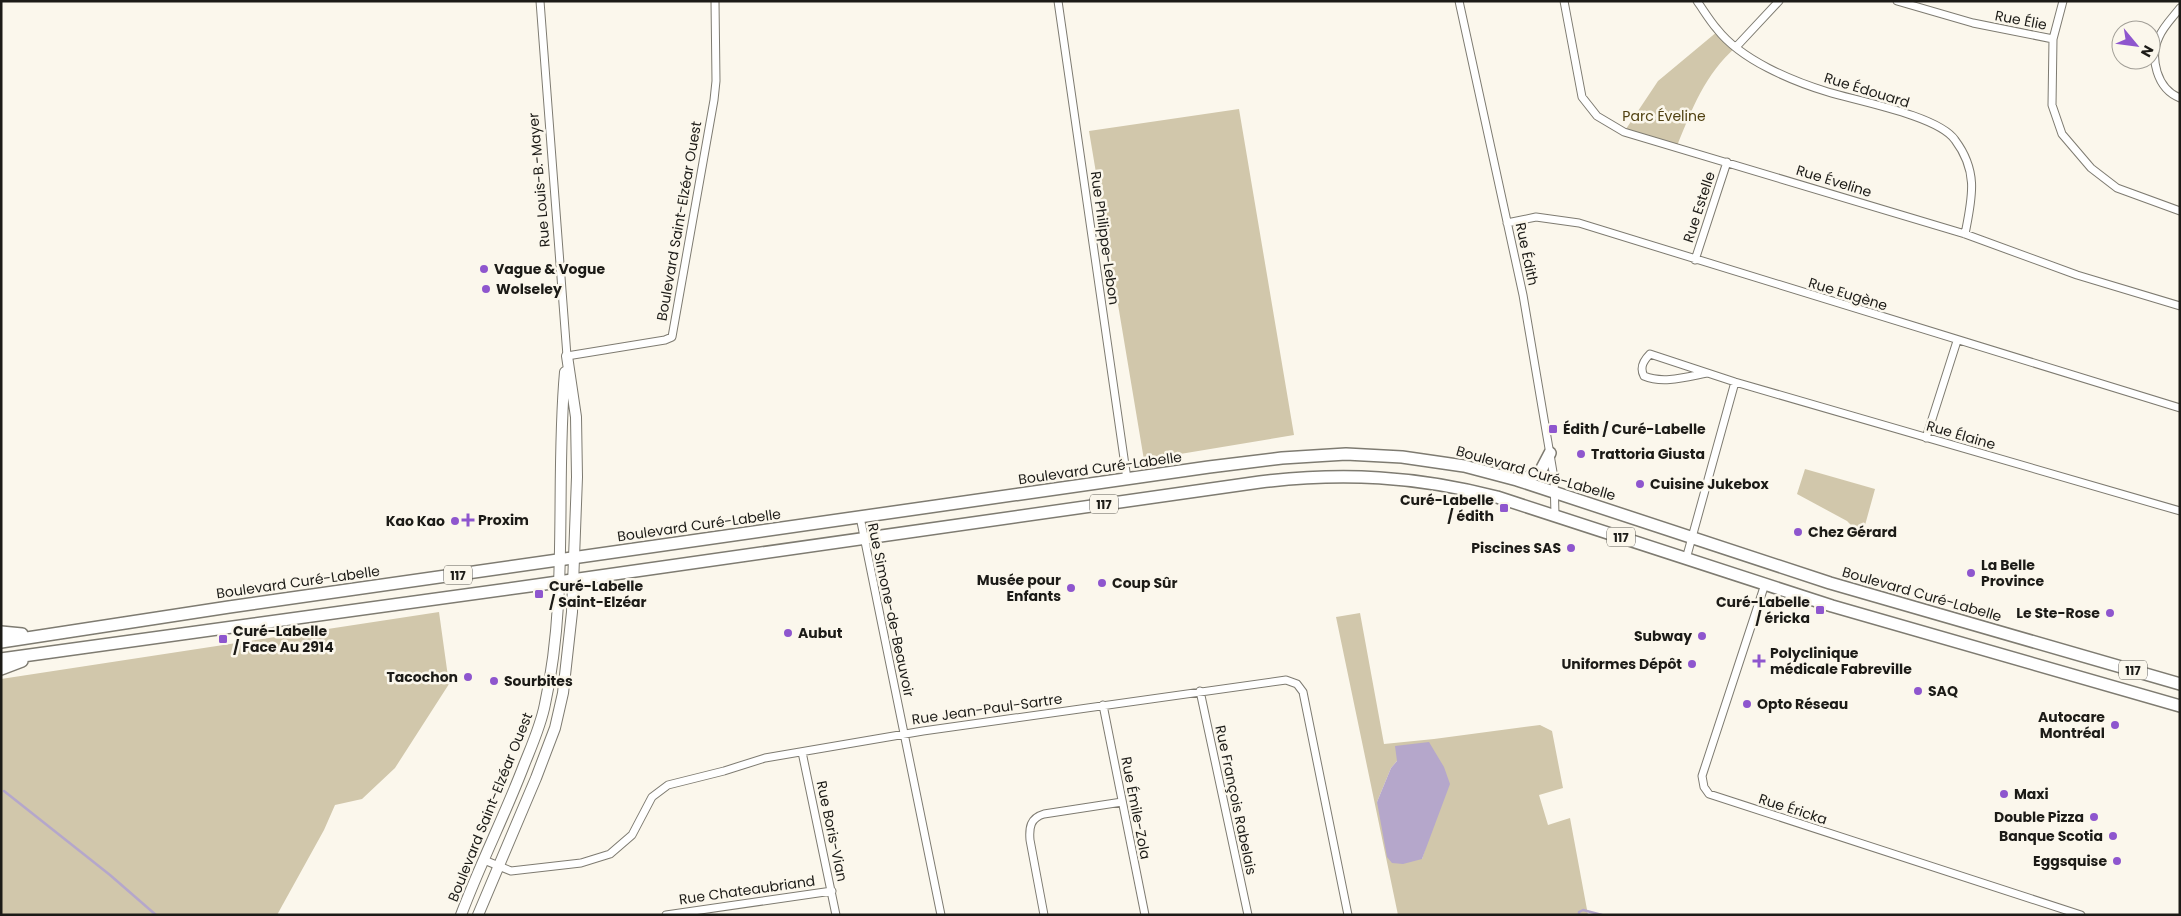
<svg xmlns="http://www.w3.org/2000/svg" width="2181" height="916" font-family="Poppins,sans-serif">
  <style>
    .green { fill: #d1c7ab; fill-rule: evenodd }
    .water { fill: #b5a7cb }
    .lines { fill: none; stroke-linecap: round; stroke-linejoin: round }
    .stream { stroke: #b5a7cb; stroke-width: 2.5 }
    .street-casing { stroke: #7e7b71; stroke-width: 9 }
    .secondary-casing { stroke: #7e7b71; stroke-width: 12 }
    .primary-casing { stroke: #7e7b71; stroke-width: 14 }
    .street { stroke: #fff; stroke-width: 7 }
    .secondary { stroke: #fff; stroke-width: 10 }
    .primary { stroke: #fff; stroke-width: 11 }
    .poi-dot { fill: #8e56ce; stroke: #fbf7ec; stroke-width: 2 }
    .labels { text-anchor: middle; dominant-baseline: central; stroke-width: 5; stroke-linejoin: round; paint-order: stroke }
    .shield { fill: #fbf7ec; stroke: #5f5d57; stroke-width: 1 }
    .shield-label { font-size: 12px; font-weight: bold; fill: #1c1b17 }
    .street-label { font-size: 14px; fill: #1c1b17; stroke: #fbf7ec }
    .park-label { font-size: 14px; fill: #504111; stroke: #fbf7ec }
    .poi-label { font-size: 14px; font-weight: bold; fill: #1c1b17; stroke: #fbf7ec; text-anchor: start }
  </style>
  <rect width="100%" height="100%" fill="#fbf7ec"/>
  <path class="green" d="M1718 31 1736 47C1705 74 1692 109 1677 146L1624 132 1658 81Z
    M1239 109 1294 435 1144 460 1089 131Z
    M1805 469 1875 489 1862 536 1857 538 1853 534V527L1847 521 1797 494Z
    M439 612 449 684 395 768 362 799 335 805 324 830 277 915H1V679Z
    M1360 613 1384 744 1434 739 1540 725 1552 731 1563 788 1539 795 1548 825 1570 818 1588 915H1398L1336 617ZM1397 761 1429 837 1422 859 1377 802 1391 768Z"/>
  <path class="water" d="M1429 742 1444 767 1450 784 1422 859 1403 864 1392 863 1387 857 1377 802 1391 768 1397 761 1395 746Z"/>
  <g class="lines">
    <path class="stream" d="M4 791 110 875 156 915
      M1579 915V912L1583 910 1602 915"/>
    <g class="street-casing">
      <path id="street" d="M540 1 567 356 665 340 672 337 714 100 716 81 715 1
        M1058 1 1127 479
        M1459 1 1523 295 1554 478 1555 515
        M1564 1 1582 97 1597 116 1624 132 1965 234 2077 275 2180 306
        M1697 1C1704 11 1710 21 1717 29 1741 60 1792 81 1828 92 1858 101 1939 116 1955 140 1979 172 1972 198 1965 234
        M1897 1 1973 23 2053 39
        M2063 1 2053 39 2052 105 2062 134 2091 168 2117 188 2180 211
        M2180 8C2173 17 2163 27 2159 37 2149 58 2157 89 2180 98
        M1736 47 1779 1
        M1507 223 1536 217 1579 223 2180 408
        M1695 260 1727 162
        M1707 373C1686 377 1663 384 1644 376 1639 367 1644 360 1650 354L1735 382 2180 511
        M1926 438 1957 341
        M860 517 941 915
        M1686 559 1735 382
        M1765 584 1702 776 1704 787 1709 794 2081 915
        M1200 691 1248 915
        M1103 705 1145 915
        M802 752 836 915
        M484 860 511 871 581 863 610 854 632 835 652 797 668 785 724 771 765 758 923 731 1286 680 1297 684 1303 692 1348 915
        M666 915 832 891
        M1044 915 1030 840C1029 828 1030 818 1044 814L1122 802"/>
    </g>
    <g class="secondary-casing">
      <path id="secondary" d="M461 915C480 864 505 815 524 765 532 745 541 725 545 704 569 595 555 482 565 372
        M478 915 536 778 555 728 563 693 572 612 577 477 576 417 567 356"/>
    </g>
    <g class="primary-casing">
      <path id="primary" d="M1518 480 1539 474 1550 453
        M1 632 22 634
        M1 642 229 607 1209 467 1282 458 1346 454 1402 457 1464 466 1517 480 1830 583 2180 684
        M1 659 544 584 1260 482C1343 472 1416 476 1497 497L1832 606 2180 706
        M1 669 22 661"/>
    </g>
    <use href="#street" class="street"/>
    <use href="#secondary" class="secondary"/>
    <use href="#primary" class="primary"/>
  </g>
  <g class="poi-dot">
    <circle cx="484" cy="269" r="5"/>
    <circle cx="486" cy="289" r="5"/>
    <rect x="1548" y="424" width="10" height="10" rx="2.5"/>
    <circle cx="1581" cy="454" r="5"/>
    <circle cx="1640" cy="484" r="5"/>
    <rect x="1499" y="503" width="10" height="10" rx="2.5"/>
    <path d="M465.5 512.5h5v5h5v5h-5v5h-5v-5h-5v-5h5z"/>
    <circle cx="455" cy="521" r="5"/>
    <circle cx="1798" cy="532" r="5"/>
    <circle cx="1571" cy="548" r="5"/>
    <circle cx="1971" cy="573" r="5"/>
    <circle cx="1102" cy="583" r="5"/>
    <circle cx="1071" cy="588" r="5"/>
    <rect x="534" y="589" width="10" height="10" rx="2.5"/>
    <rect x="1815" y="605" width="10" height="10" rx="2.5"/>
    <circle cx="2110" cy="613" r="5"/>
    <circle cx="788" cy="633" r="5"/>
    <circle cx="1702" cy="636" r="5"/>
    <rect x="218" y="634" width="10" height="10" rx="2.5"/>
    <path d="M1756.5 653.5h5v5h5v5h-5v5h-5v-5h-5v-5h5z"/>
    <circle cx="1692" cy="664" r="5"/>
    <circle cx="468" cy="677" r="5"/>
    <circle cx="494" cy="681" r="5"/>
    <circle cx="1918" cy="691" r="5"/>
    <circle cx="1747" cy="704" r="5"/>
    <circle cx="2115" cy="725" r="5"/>
    <circle cx="2004" cy="794" r="5"/>
    <circle cx="2094" cy="817" r="5"/>
    <circle cx="2113" cy="836" r="5"/>
    <circle cx="2117" cy="861" r="5"/>
  </g>
  <g class="labels">
    <g class="shield">
      <rect x="1090" y="494.5" width="28" height="19" rx="4"/>
      <rect x="1607" y="527.5" width="28" height="19" rx="4"/>
      <rect x="444" y="565.5" width="28" height="19" rx="4"/>
      <rect x="2119" y="660.5" width="28" height="19" rx="4"/>
    </g>
    <g class="shield-label">
      <text x="1104" y="504">117</text>
      <text x="1621" y="537">117</text>
      <text x="458" y="575">117</text>
      <text x="2133" y="670">117</text>
    </g>
    <g class="street-label">
      <text transform="translate(2021 20) rotate(11)">Rue Élie</text>
      <text transform="translate(1867 90) rotate(17)">Rue Édouard</text>
      <text transform="translate(539 180) rotate(-95)">Rue Louis-B.-Mayer</text>
      <text transform="translate(1834 181) rotate(17)">Rue Éveline</text>
      <text transform="translate(1699 207) rotate(-72)">Rue Estelle</text>
      <text transform="translate(679 221) rotate(-80)">Boulevard Saint-Elzéar Ouest</text>
      <text transform="translate(1105 238) rotate(82)">Rue Philippe-Lebon</text>
      <text transform="translate(1527 254) rotate(78)">Rue Édith</text>
      <text transform="translate(1848 294) rotate(17)">Rue Eugène</text>
      <text transform="translate(1961 435) rotate(16)">Rue Élaine</text>
      <text transform="translate(1100 468) rotate(-8)">Boulevard Curé-Labelle</text>
      <text transform="translate(1536 473) rotate(16)">Boulevard Curé-Labelle</text>
      <text transform="translate(699 525) rotate(-8)">Boulevard Curé-Labelle</text>
      <text transform="translate(298 582) rotate(-8)">Boulevard Curé-Labelle</text>
      <text transform="translate(1922 594) rotate(16)">Boulevard Curé-Labelle</text>
      <text transform="translate(891 610) rotate(78)">Rue Simone-de-Beauvoir</text>
      <text transform="translate(987 709) rotate(-8)">Rue Jean-Paul-Sartre</text>
      <text transform="translate(1236 800) rotate(78)">Rue François Rabelais</text>
      <text transform="translate(490 807) rotate(-68)">Boulevard Saint-Elzéar Ouest</text>
      <text transform="translate(1136 808) rotate(79)">Rue Émile-Zola</text>
      <text transform="translate(1793 809) rotate(18)">Rue Éricka</text>
      <text transform="translate(832 831) rotate(78)">Rue Boris-Vian</text>
      <text transform="translate(747 890) rotate(-8)">Rue Chateaubriand</text>
    </g>
    <g class="park-label">
      <text x="1664" y="116">Parc Éveline</text>
    </g>
    <g class="poi-label">
      <text x="494" y="269">Vague &amp; Vogue</text>
      <text x="496" y="289">Wolseley</text>
      <text x="1563" y="429">Édith / Curé-Labelle</text>
      <text x="1591" y="454">Trattoria Giusta</text>
      <text x="1650" y="484">Cuisine Jukebox</text>
      <text x="1494" y="500" text-anchor="end">Curé-Labelle<tspan x="1494" dy="16">/ édith</tspan></text>
      <text x="478" y="520">Proxim</text>
      <text x="445" y="521" text-anchor="end">Kao Kao</text>
      <text x="1808" y="532">Chez Gérard</text>
      <text x="1561" y="548" text-anchor="end">Piscines SAS</text>
      <text x="1981" y="565">La Belle<tspan x="1981" dy="16">Province</tspan></text>
      <text x="1061" y="580" text-anchor="end">Musée pour<tspan x="1061" dy="16">Enfants</tspan></text>
      <text x="1112" y="583">Coup Sûr</text>
      <text x="549" y="586">Curé-Labelle<tspan x="549" dy="16">/ Saint-Elzéar</tspan></text>
      <text x="1810" y="602" text-anchor="end">Curé-Labelle<tspan x="1810" dy="16">/ éricka</tspan></text>
      <text x="2100" y="613" text-anchor="end">Le Ste-Rose</text>
      <text x="233" y="631">Curé-Labelle<tspan x="233" dy="16">/ Face Au 2914</tspan></text>
      <text x="798" y="633">Aubut</text>
      <text x="1692" y="636" text-anchor="end">Subway</text>
      <text x="1770" y="653">Polyclinique<tspan x="1770" dy="16">médicale Fabreville</tspan></text>
      <text x="1682" y="664" text-anchor="end">Uniformes Dépôt</text>
      <text x="458" y="677" text-anchor="end">Tacochon</text>
      <text x="504" y="681">Sourbites</text>
      <text x="1928" y="691">SAQ</text>
      <text x="1757" y="704">Opto Réseau</text>
      <text x="2105" y="717" text-anchor="end">Autocare<tspan x="2105" dy="16">Montréal</tspan></text>
      <text x="2014" y="794">Maxi</text>
      <text x="2084" y="817" text-anchor="end">Double Pizza</text>
      <text x="2103" y="836" text-anchor="end">Banque Scotia</text>
      <text x="2107" y="861" text-anchor="end">Eggsquise</text>
    </g>
  </g>
  <rect width="2181" height="916" fill="none" stroke="#1c1b17" stroke-width="5"/>
  <g transform="translate(2136 45) rotate(119)"><circle r="24" fill="#fbf7ec" stroke="#a29f97"/>
  <path d="M0-4L9 19L0 12L-9 19Z" fill="#8e56ce"/>
  <text y="-8" font-size="14" font-weight="bold" text-anchor="middle" fill="#1c1b17">N</text>
  </g>
</svg>
